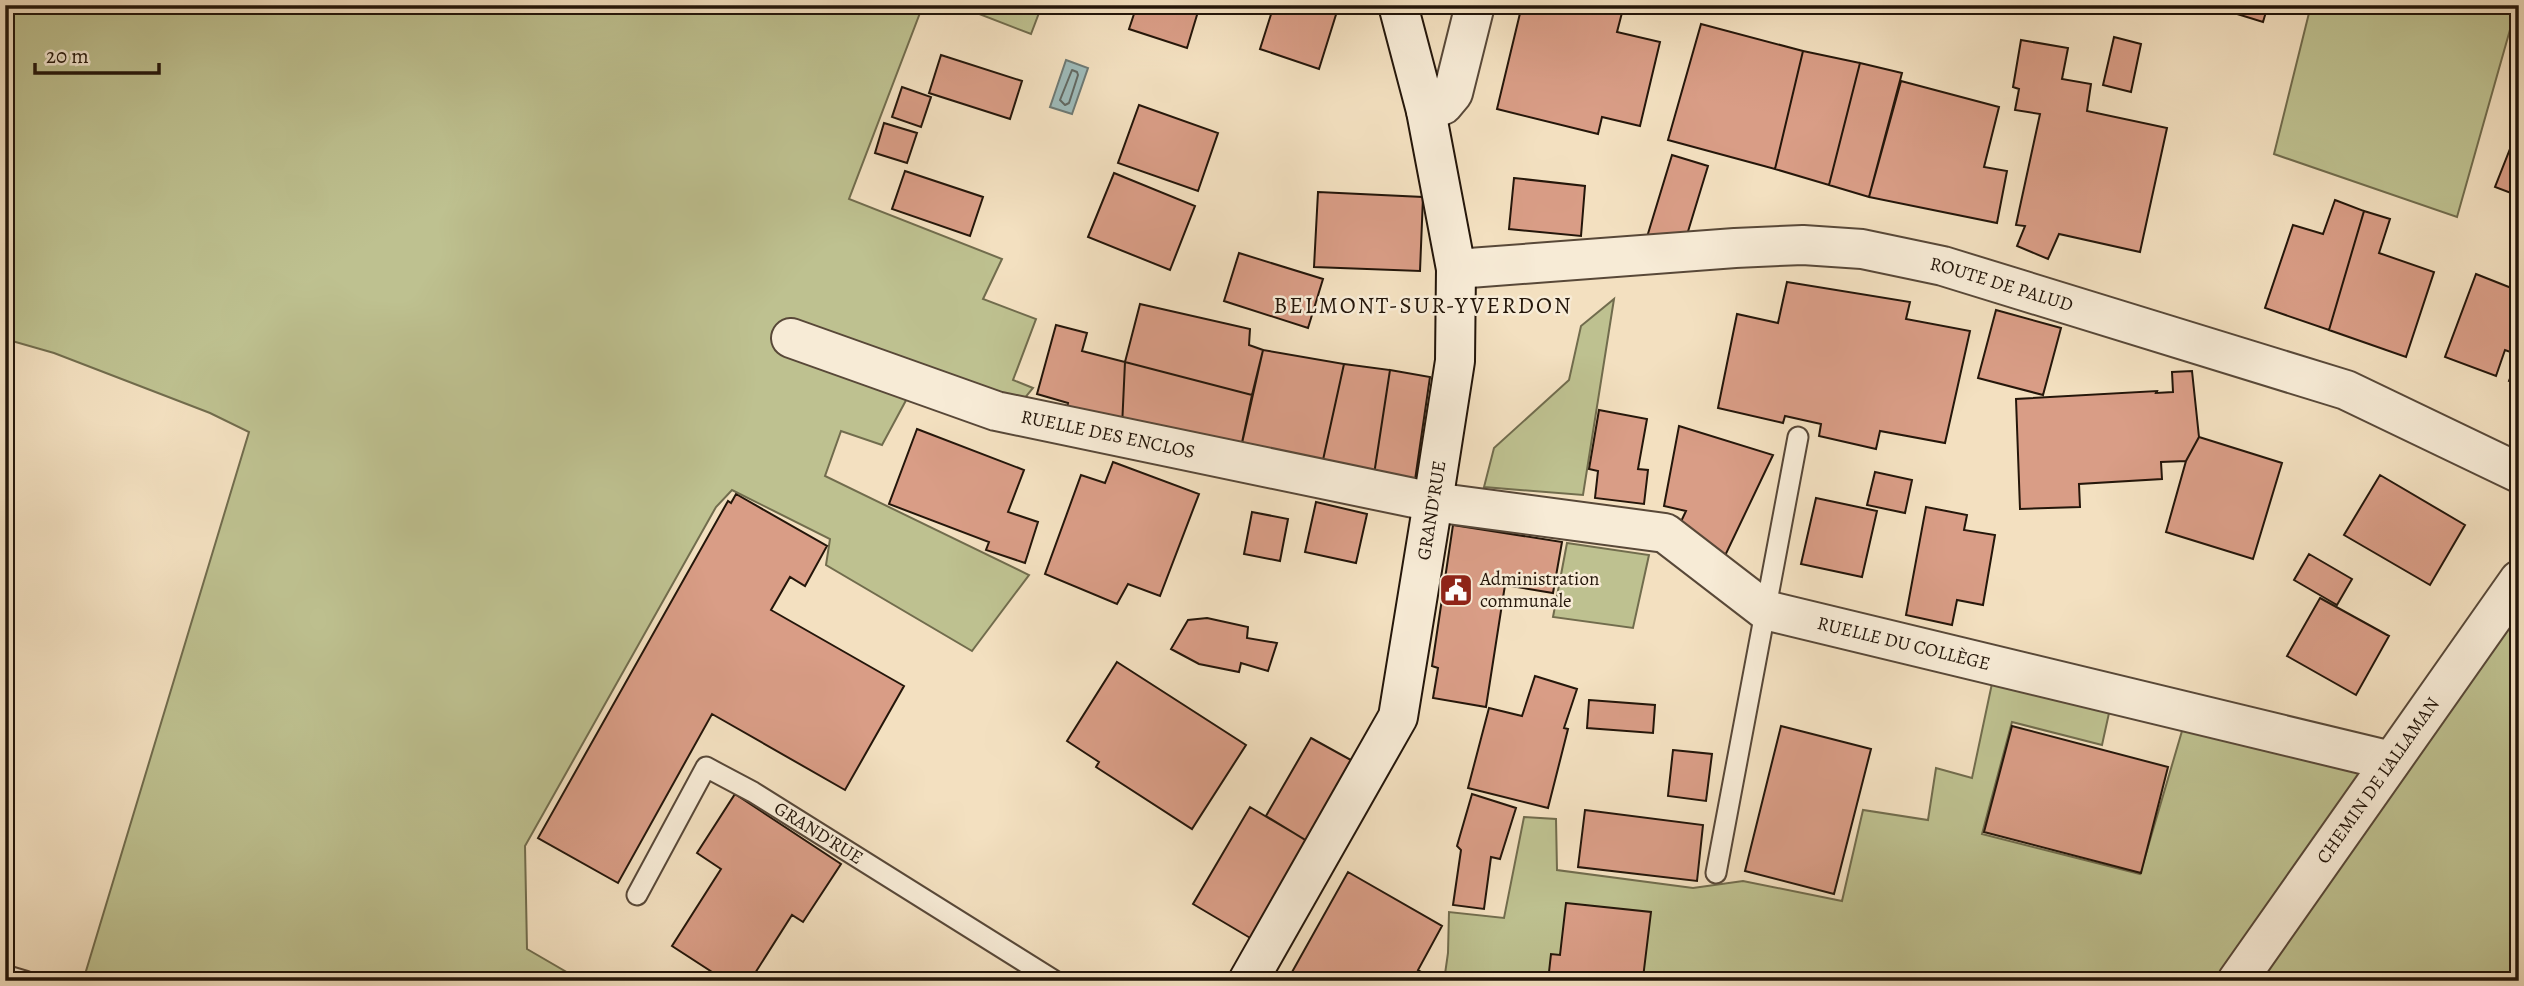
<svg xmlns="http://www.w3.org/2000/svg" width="2524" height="986" font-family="Alegreya,serif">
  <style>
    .green { fill: #bec190; stroke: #716c4d; stroke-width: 2 }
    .water { fill: #9ebbba; stroke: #6d7974; stroke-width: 2 }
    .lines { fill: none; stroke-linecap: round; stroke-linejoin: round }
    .shore { stroke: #616862; stroke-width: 2 }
    .building { fill: #d99d86; stroke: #24160a; stroke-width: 2 }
    .lane-casing { stroke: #584838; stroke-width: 23 }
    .street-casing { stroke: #584838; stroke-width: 42 }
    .secondary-casing { stroke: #24160a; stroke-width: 42 }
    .lane { stroke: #f7ebd6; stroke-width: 19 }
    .street { stroke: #f7ebd6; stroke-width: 38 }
    .secondary { stroke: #f7ebd6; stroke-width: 38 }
    .labels { text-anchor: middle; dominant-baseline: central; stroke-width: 5; stroke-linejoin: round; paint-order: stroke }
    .street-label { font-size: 19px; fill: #24160a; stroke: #f7ebd6 }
    .poi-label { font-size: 19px; fill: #24160a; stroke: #f7ebd6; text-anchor: start }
    .quarter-label { font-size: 23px; letter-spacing: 2px; fill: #24160a; stroke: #f7ebd6 }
  </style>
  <rect width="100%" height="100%" fill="#f3e0c0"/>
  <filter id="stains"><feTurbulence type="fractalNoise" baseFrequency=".00286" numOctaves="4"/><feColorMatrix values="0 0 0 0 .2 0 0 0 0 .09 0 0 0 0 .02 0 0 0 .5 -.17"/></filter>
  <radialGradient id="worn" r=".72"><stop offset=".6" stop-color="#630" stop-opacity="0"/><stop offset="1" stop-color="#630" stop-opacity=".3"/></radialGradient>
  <path class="green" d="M5 5H355L379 13 382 5H923L849 199 1002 259 983 299 1036 319 1013 380 1033 388 1015 410 918 378 882 445 841 431 825 476 1029 575 972 651 826 565 830 539 732 490 716 507 525 846 527 949 582 981H83L249 432 210 413 54 353 5 339Z
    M956 5H1042L1031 34Z
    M2311 5H2517L2457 217 2274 154Z
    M1614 299 1583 495 1484 487 1494 448 1569 380 1581 326Z
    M1567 543 1649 555 1633 628 1553 617Z
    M2519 581V981H2239Z
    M1994 674 2111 704 2102 745 2012 722 1982 834 2140 874 2187 714 2386 763 2231 981H1444L1448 953 1449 912 1504 918 1524 817 1556 819 1557 870 1693 888 1743 881 1842 901 1863 810 1928 820 1936 768 1972 778Z"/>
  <path class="water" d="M1066 60 1088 68 1072 114 1050 107Z"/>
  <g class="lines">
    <path class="shore" d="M1072 70 1077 72 1078 75 1069 103 1065 105 1060 100Z"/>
  </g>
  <path class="building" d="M1137 5H1200L1187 48 1129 29Z
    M1274 5H1339L1319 69 1260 49Z
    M1522 5H1624L1617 32 1660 42 1640 126 1602 117 1598 134 1497 109Z
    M2208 5H2268L2263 22Z
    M1701 24 1803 51 1775 169 1668 140Z
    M2114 37 2141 44 2131 92 2103 85Z
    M2021 40 2068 48 2062 79 2091 84 2087 111 2167 128 2140 252 2059 234 2048 259 2017 246 2025 226 2016 225 2040 114 2015 110 2019 89 2013 87Z
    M1803 51 1860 63 1829 185 1775 169Z
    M941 55 1022 81 1010 119 929 93Z
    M1860 63 1902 73 1869 197 1829 185Z
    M1901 81 1999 107 1984 167 2007 171 1997 223 1869 197Z
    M902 87 931 97 921 127 892 117Z
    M1139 105 1218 133 1198 191 1118 163Z
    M884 123 917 133 907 163 875 153Z
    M2519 126V196L2495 187Z
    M1672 155 1708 166 1686 238 1647 237Z
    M905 171 983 197 970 236 892 209Z
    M1114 173 1195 206 1170 270 1088 237Z
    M1514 178 1585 186 1581 236 1509 229Z
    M1318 192 1423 197 1420 271 1314 267Z
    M2335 200 2364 211 2329 330 2265 308 2293 225 2323 234Z
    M2364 211 2390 219 2379 253 2434 272 2406 357 2329 330Z
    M1239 253 1323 279 1308 328 1224 301Z
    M2476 274 2519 291V355L2505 350 2496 376 2445 357Z
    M1787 282 1910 302 1906 319 1970 331 1945 443 1880 431 1876 449 1819 436 1821 424 1785 416 1783 423 1718 408 1737 314 1778 323Z
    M1140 304 1250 329 1249 345 1263 350 1252 395 1125 362Z
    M1996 310 2061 328 2043 395 1978 378Z
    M1056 325 1087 333 1082 351 1125 362 1122 427 1066 414 1068 403 1037 394Z
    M1263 350 1344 364 1321 469 1240 452Z
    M2519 355V385L2509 381Z
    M1125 362 1252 395 1240 452 1122 427Z
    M1344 364 1390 370 1373 481 1321 469Z
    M1390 370 1430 377 1414 487 1373 481Z
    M2192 371 2199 437 2186 461 2161 462 2162 479 2079 484 2080 507 2020 509 2016 399 2157 391 2156 393 2173 392 2172 372Z
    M1599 410 1647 419 1638 469 1648 470 1644 504 1595 498 1598 471 1589 469Z
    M1679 426 1773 455 1722 562 1677 530 1686 511 1664 506Z
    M917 429 1024 470 1008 512 1038 522 1025 563 986 550 989 542 889 504Z
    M2199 437 2282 463 2253 559 2166 532 2186 461Z
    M1113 462 1199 494 1160 596 1128 584 1117 604 1045 574 1081 475 1105 483Z
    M1875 472 1912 480 1905 513 1867 505Z
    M2380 475 2465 525 2430 585 2344 535Z
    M736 494 827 546 805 586 790 577 771 610 904 686 845 790 712 714 618 883 538 838 728 501 731 503Z
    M1816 498 1877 511 1862 577 1801 564Z
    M1316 502 1367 514 1356 563 1305 552Z
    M1926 507 1967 515 1964 530 1995 535 1983 605 1957 600 1952 625 1906 615Z
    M1252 512 1288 519 1280 561 1244 554Z
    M1453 525 1562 542 1553 593 1505 585 1486 707 1433 698 1438 668 1432 666Z
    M2309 554 2352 579 2337 605 2294 580Z
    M2320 598 2389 636 2356 695 2287 656Z
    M1207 618 1248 627 1247 638 1277 643 1268 671 1241 663 1239 672 1199 664 1171 649 1188 620Z
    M1117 662 1246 745 1192 829 1096 767 1099 762 1067 741Z
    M1535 676 1577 689 1564 728 1568 729 1548 808 1468 788 1489 708 1522 716Z
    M1589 700 1655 705 1653 733 1587 728Z
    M1781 726 1871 749 1834 894 1745 871Z
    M2012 726 2168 767 2141 873 1984 832Z
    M1311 738 1358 764 1312 844 1266 816Z
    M1673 750 1712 754 1706 801 1668 796Z
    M735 794 841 864 803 922 792 915 750 981H726L672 946 721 869 697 853Z
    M1472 794 1516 808 1500 859 1491 857 1484 909 1453 905 1461 850 1457 846Z
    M1250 807 1314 845 1257 942 1193 904Z
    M1585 810 1703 825 1697 881 1578 867Z
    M1348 872 1442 926 1418 970 1437 981H1287Z
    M1566 903 1651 912 1643 978 1610 974 1609 981H1548L1551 954 1560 955Z"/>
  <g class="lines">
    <g class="lane-casing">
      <g id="lane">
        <path d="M1716 873 1798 437"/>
        <path id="s1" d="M637 895 706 767 753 792 1055 981"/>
        <path d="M5 975 25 981"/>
      </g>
    </g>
    <g class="street-casing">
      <g id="street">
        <path d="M1426 111 1443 105 1453 93 1475 5"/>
        <path id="s2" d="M1456 269 1735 248 1803 245 1862 249 1943 266 2346 390 2519 473"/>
        <path id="s3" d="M791 338 996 411 1433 502 1665 533 1765 610 2391 761"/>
        <path id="s4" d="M2237 981 2519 580"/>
      </g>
    </g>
    <g class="secondary-casing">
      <g id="secondary">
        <path id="s5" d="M1248 981 1398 717 1433 502 1455 361 1456 269 1426 111 1398 5"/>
      </g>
    </g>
    <use href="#lane" class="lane"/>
    <use href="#street" class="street"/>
    <use href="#secondary" class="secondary"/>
  </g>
  <defs>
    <g id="civic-square" transform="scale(1.75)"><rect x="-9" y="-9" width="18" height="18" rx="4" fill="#8f2418" stroke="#f7ebd6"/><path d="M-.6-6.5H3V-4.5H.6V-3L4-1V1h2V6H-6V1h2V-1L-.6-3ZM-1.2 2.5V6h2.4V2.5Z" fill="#fff"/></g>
  </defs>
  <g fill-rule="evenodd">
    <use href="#civic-square" x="1456" y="590"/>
  </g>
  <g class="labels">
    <g class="street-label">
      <text stroke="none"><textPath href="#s2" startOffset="551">ROUTE DE PALUD</textPath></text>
      <text stroke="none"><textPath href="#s3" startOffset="332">RUELLE DES ENCLOS</textPath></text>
      <text stroke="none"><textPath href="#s5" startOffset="513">GRAND'RUE</textPath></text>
      <text stroke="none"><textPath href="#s3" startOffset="1167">RUELLE DU COLLÈGE</textPath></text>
      <text stroke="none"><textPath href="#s4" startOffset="245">CHEMIN DE L'ALLAMAN</textPath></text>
      <text stroke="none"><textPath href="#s1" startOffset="276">GRAND'RUE</textPath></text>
    </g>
    <g class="poi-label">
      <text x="1480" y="579">Administration<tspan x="1480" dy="22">communale</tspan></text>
    </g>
    <g class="quarter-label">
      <text x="1423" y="305">BELMONT-SUR-YVERDON</text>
    </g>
  </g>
  <rect width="2524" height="986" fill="none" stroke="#f3e0c0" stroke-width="28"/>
  <rect x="7" y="7" width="2510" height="972" fill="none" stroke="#24160a" stroke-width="3.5"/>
  <rect x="14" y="14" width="2496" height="958" fill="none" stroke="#24160a" stroke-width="2"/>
  <path d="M35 63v10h124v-10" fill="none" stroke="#24160a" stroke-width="3.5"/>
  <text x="46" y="63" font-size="21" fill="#24160a" stroke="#f7ebd6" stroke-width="5" paint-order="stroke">20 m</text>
  <rect width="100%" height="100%" filter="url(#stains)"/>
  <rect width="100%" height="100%" fill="url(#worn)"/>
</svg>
